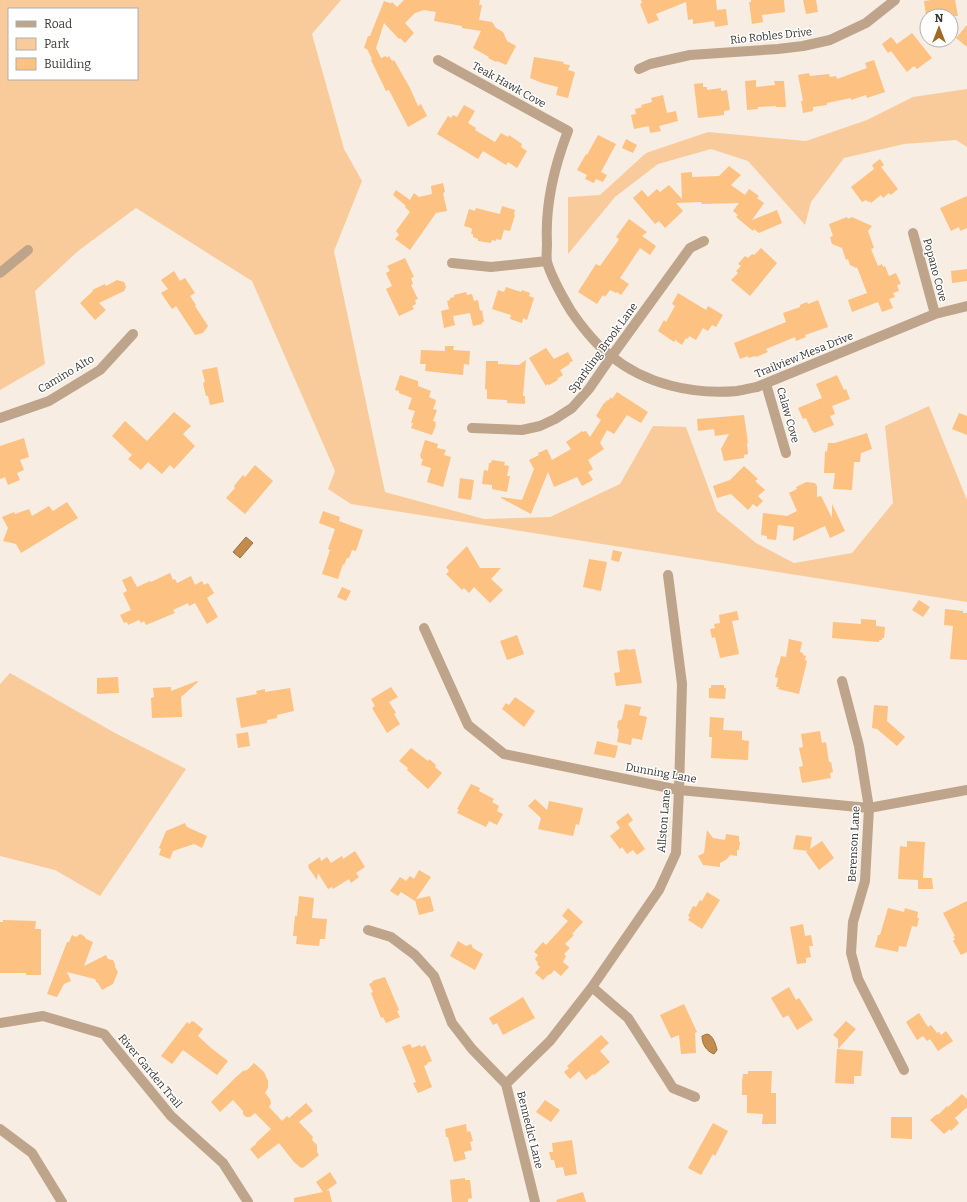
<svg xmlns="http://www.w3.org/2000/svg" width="967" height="1202" font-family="Bitter,serif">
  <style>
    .green { fill: #facb9a; fill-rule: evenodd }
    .water { fill: #c48c4c; stroke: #9b7244 }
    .building { fill: #fdc181 }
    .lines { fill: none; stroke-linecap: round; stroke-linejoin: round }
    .street { stroke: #bea48a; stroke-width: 10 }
    .labels { text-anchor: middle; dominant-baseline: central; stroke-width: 3; stroke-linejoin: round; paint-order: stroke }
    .street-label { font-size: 11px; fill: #3a3632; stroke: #fff }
  </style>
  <rect width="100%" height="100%" fill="#f7ede2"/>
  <path class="green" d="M0 0H341L312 34 344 149 362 181 334 251 385 492 484 519 550 517 620 484 653 426 686 427 717 511 756 543 794 563 852 553 893 503 885 426 929 406 967 500V602L351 504 328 489 335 471 252 281 136 208 78 251 35 291 45 364 0 390ZM9 9H137V79H9Z
    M967 89V147L956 140 904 144 844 158 811 202 805 225 748 161 711 149 658 164 615 197 568 254V197L600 195 646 153 708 132 806 141 867 120 913 97Z
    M10 673 115 733 186 769 100 896 55 870 0 856V684Z"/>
  <path class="water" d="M246 537 253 543 240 558 233 552Z
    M707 1034C713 1035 716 1045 717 1050L714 1054C706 1051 702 1044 702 1036Z"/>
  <path class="building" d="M404 0H480L479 5H482L479 20 492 22 496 28 503 32 507 41 516 46 506 65 497 61 496 62 488 58 489 57 473 48 481 31 462 28V26L434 21 436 12 424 10 415 13 405 23 414 33 405 43 400 38 399 39 384 23 376 48 381 58 386 56 387 58 389 56 392 61 394 60 410 88 418 106 421 104 427 116 408 127 389 90 386 91 371 60 372 59 367 49 364 48 368 36H370L384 1 390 3V4L392 2 397 7Z
    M641 0H716L717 10 726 9 728 25 715 27 714 21 693 24V19L688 20 686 2 656 14 659 20 648 24 640 4 642 3Z
    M751 0H784L785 12 762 15 763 22 752 24 749 2H751Z
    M803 0H816L818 12 806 14Z
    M931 0H955L958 16H926L924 1Z
    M967 25V47L956 38Z
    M912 33 932 58 917 69 914 66 907 72 891 51 888 53 882 44 891 37 897 44Z
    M534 57 564 62 563 64 570 65 568 70 575 72 568 98 556 95 558 87 542 83 530 78Z
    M874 60 885 92 867 98 866 95 851 100V98L827 103V105L813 107V111L803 113 801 101H803L798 75 809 73 810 76 829 74 830 77 836 76 837 79 867 68 865 63Z
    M756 80V87L775 85 774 81H784L786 107H776V106L758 107V109L747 110 745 81Z
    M703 83V87H707V90L721 88V91L727 90 730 110 724 111V115L698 118 694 84Z
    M663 95 667 113 676 111 678 121 659 126 661 131 650 133 649 126 634 129 631 115 636 114 635 109 642 107 641 105 652 102 651 98Z
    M464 105 475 111 468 123 476 128 475 130 495 142 501 133 508 137 509 135 522 144 521 147 527 151 517 168 508 162 506 165 483 151 478 159 437 134 448 116 451 118 453 115 457 117Z
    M598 135 616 144 601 172 607 175 603 182 596 179 594 183 585 179 587 175 577 170 586 154 587 155Z
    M626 139 637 145 633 153 622 148Z
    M880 159 884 165 881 167 898 189 891 195 889 193 883 198 881 195 871 203 869 201 868 202 866 200 862 202 851 187 874 169 872 165Z
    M729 166 741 175 731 185 745 195 749 189 759 196 757 198 764 203 752 220 777 210 782 223 759 233 754 229 753 231 736 217 738 215 733 211 739 203 702 204 701 202 676 203 683 211 665 228 659 221 655 224 633 198 642 190 648 197 657 189 660 192 669 185 682 199 681 173 692 172V177L719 176Z
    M443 183 445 192 443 193 447 211 436 213 410 250 395 239 399 235 396 231 410 212 405 207 406 206 393 195 396 190 410 200 414 193 419 197 432 194 431 186Z
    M967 196V228L960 231 959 227 951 231 940 208Z
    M502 206 515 210 514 215H515L510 231 504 230 501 240 496 239V241L492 240 491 243 478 241V239L473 237V234H471L472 229 471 228 464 226 469 209 475 211 476 208 500 214Z
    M847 217 848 219 852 217 872 226 868 231 874 248 871 249 878 266 882 264 883 267 885 266 889 276 896 273 901 284 897 285 899 291 893 293 895 297 889 299 893 308 882 312 878 302 852 312 848 300 867 293 857 267 856 268 850 265 848 259 846 260 842 248 832 244 830 237 833 236 829 224Z
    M629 219 647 232 642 236 656 246 650 255 640 248 620 278 629 284 621 295 617 292 616 293 610 290 605 297 603 295 597 304 578 292 596 264 600 266 618 241 619 239 616 237Z
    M761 248 777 263 750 296 731 280 738 273 736 271 741 266 738 264 745 256 748 258 752 254 754 255Z
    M405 258 414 277 411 278 413 284 411 285 418 299 415 300 416 304 412 306 414 309 399 316 386 289 392 286 386 273 390 271 387 266Z
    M967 269V281L952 283 951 271Z
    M174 271 180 281 185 278 195 293 190 296 196 305 195 306 208 326 203 333 195 335 176 306 172 309 161 293 168 289 161 280Z
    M117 280 124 282 126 287 124 291 99 303 106 310 95 320 80 303 93 291 92 290 105 284 106 286Z
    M506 287 521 292 522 290 530 293 529 296 534 298 527 320 523 318 522 323 510 319 511 315 492 309 498 290 504 292Z
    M466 292 467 295 472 294 474 301 478 300 480 311 482 310 484 322H482V324L473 326 470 313 453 316 455 325 444 328 441 311 449 309 447 301 450 300V298L454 297V295Z
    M678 293 706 310 708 306 723 315 716 327 712 325 708 331 703 328 696 340 689 336 688 339 686 338 682 345 675 340 674 342 658 331 664 320 666 322 675 306 672 304Z
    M818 300 828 327 805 335 806 337 796 341 795 337 766 349 768 352 756 357 755 356 748 358V356L740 359 734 343 786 322 783 313 800 307V305L807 302 808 304Z
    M445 346H454L453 350 470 351 469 365 464 364 463 375 425 371 426 364H420L421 350 445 351Z
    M546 348 554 359 568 352 573 361 569 363 570 364 560 370 563 375 557 379 558 380 549 385 547 384 546 386 529 358Z
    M526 360 523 396H525V404L507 403V400L487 399V390L485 389 486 361H498V364L519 365Z
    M217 367 224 402 210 405 208 396H206L203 383 205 382 202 370Z
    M400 375 418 381V386L431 391 429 397 436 400 435 402H436L433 409 437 410 433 421 436 422 435 424 436 425 432 435 411 428 413 423H411L415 411 408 409 412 398 399 393V391L395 390Z
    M837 375 844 390 846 389 850 399 832 406 835 414 830 416 834 425 814 433 813 431H812L806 418 803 419 798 408 822 398 816 384Z
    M617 392 648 412 641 423 627 415 614 434 607 430 600 443 604 449 588 460 593 469 588 472 593 480 582 486 577 477 554 487 548 472 531 514 501 498V497L522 500 534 469 529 460 539 455 538 453 547 449 552 460 571 449 566 442 582 431 583 432 586 431 590 437 601 420 596 416 604 403H605L607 400 608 401 611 397 612 399Z
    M174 412 191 426 183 434 195 446 174 469 170 465 162 474 148 462 141 470 128 459 132 455 112 436 125 421 147 441Z
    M959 413 967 416V435L952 429Z
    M744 415 748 443H747L748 454 744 455V458L724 461 721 449 729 434 715 436 714 429 698 431 697 419Z
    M867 433 872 449 861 453 860 462H854L852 490 833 489 835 473H824L825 451 827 452 828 443H835Z
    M24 438 29 457 20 460 24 470 17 473 20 480 8 485 5 477 0 479V446Z
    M425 440 438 444 437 448 446 450 444 455 451 457 443 487 427 482 431 468 421 465 423 459H421V457L420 456Z
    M492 460 505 462 504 465 509 466 507 476H510L507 492 492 489V485L482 484 484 470 488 471 489 463H491Z
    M255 465 273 481 245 514 226 498 235 488 234 486 243 475 245 477Z
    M744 466 758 479 755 481 765 490 758 496 763 501 757 507 753 504 748 510 731 494 717 498 713 486 730 480Z
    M460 478 474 480 471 500 458 498Z
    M806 482 815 483 817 486V497L821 496 832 518V504L845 531 830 538 825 526 793 541 794 527 778 525 776 540 767 539V536L761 535 763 513 787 516 797 511 789 493 797 489 796 487Z
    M67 502 78 518 21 553 16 544 3 541 8 528 2 517 14 512 15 514 29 509 32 516 49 506 53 511Z
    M323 511 340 517 339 521 363 530 356 551 352 550 349 558H347L344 565 343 564 338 579 322 574 330 550 328 549 335 529 319 523Z
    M467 546 480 568H501L491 579 503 590 490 603 474 587 469 593 464 588 462 590 446 574 449 571 446 567Z
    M613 550 622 552 619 562 611 560Z
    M589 559 607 562 601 591 583 587Z
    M170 573 173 580 175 579 177 583 191 576 195 585 202 581 204 585 208 583 214 593 207 598 218 617 207 624 195 603 189 606 188 603 173 610 175 613 146 625 144 621 141 623 139 620 128 625 127 622 124 623 120 615 131 610 123 593 127 591 122 580 131 576 137 587 150 581 151 582Z
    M342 587 351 591 346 601 337 597Z
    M919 600 930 607 923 617 912 610Z
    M945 609 963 611V613H967V660L950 659 953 626 944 625Z
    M737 611 739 620 732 621 739 654 720 658 715 637 712 638 710 629 715 628 714 624 720 623 719 615Z
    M861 619 876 620V626L885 627 884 638H882V640H879V642L832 638 833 622 861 624Z
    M517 635 524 654 507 660 500 641Z
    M789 639 802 642 800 652 803 653V655L806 656 805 660 807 661 799 694 778 689 779 687H776L778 678 775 677 778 665H779L781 656 786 657Z
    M628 649V650L635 649 642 683 616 686 614 673 620 672 617 651Z
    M118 677 119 693 97 694V678Z
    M197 681 198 682 181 697 182 717 152 718 151 698 154 697 153 688 171 687V691Z
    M711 685H724V688H726L725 699 709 698V688H711Z
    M391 687 398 697 389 702 396 713 394 714 400 724 387 733 372 708 375 706 371 699Z
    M290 688 294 711 277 715V718L267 720V723L241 728 236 698 257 694 256 691 265 689V692Z
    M515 697 535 711 524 727 502 709 506 703 509 705Z
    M625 704 641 707 639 715 647 717 642 740 632 738 631 745 617 742 619 730 617 727 618 721 622 719Z
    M874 705 888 706 887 721 905 737 897 746 877 729 872 728Z
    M710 717 724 718 723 730 742 731V740L749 741 748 760 711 758 712 737H709Z
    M820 731 822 743 826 742 829 762H831L833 772 830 773 831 778 802 783 799 767 803 766 799 748 803 747 801 734Z
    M248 732 250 746 238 748 236 734Z
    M597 741 618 746 615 758 594 754Z
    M411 748 428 761 429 759 436 765 435 767 442 773 428 789 407 770 408 768 399 761Z
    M471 784 480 788 479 791 494 799 492 802 499 806 497 811 503 814 497 825 489 821 486 827 457 813 459 810 457 809Z
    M535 799 547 810 549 801 583 808 579 825 576 824 573 836 538 829 541 818 528 806Z
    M628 813 633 820 628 824 645 849 637 855 633 850 627 854 622 847 620 849 610 836 620 828 616 822Z
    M185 823 187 827 207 836 202 848 194 844 173 851 170 859 159 855 161 849 159 848 166 831Z
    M707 830 713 838 725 840 726 834 739 836V842H740L739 850H737V856L730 855 727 859 720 863V867L703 865 698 856 704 853Z
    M796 835 812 837 810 849 822 841 834 858 819 870 806 852 808 851 793 849Z
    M907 841 925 842 923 878H932L933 889H918V880L898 879 900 846 907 847Z
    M355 851 365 867 356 873 359 877 351 883 349 879 333 889 332 887 328 889 318 873 317 880 308 867 309 866 308 865 320 857 321 861 327 857 331 863 342 856 343 859Z
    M419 870 431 877 416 899 430 896 434 911 419 915 415 900V901L401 892 398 896 390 891 400 877 406 881 410 876 414 879Z
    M707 892 720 900 702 929 688 920 690 917 688 916 693 906 696 907 700 900 702 901Z
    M299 896 314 898 312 918 327 919 325 939H320L319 946 296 944 297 936H293L295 916H297Z
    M967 901V952L961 955 953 941 955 939 953 937 955 936 943 913Z
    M568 908 583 922 572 934 574 935 565 944 570 948 564 954 566 956 563 962 569 967 561 976 554 970 551 974 548 975 543 980 535 973 540 967 537 964 538 963 535 959 538 955 534 952 543 942 546 945 568 921 562 916Z
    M888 908 904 912 905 908 918 912 917 918H919L917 927 912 926 906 947 899 946 898 952 875 947 878 935H880Z
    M3 920 36 921 35 929H41V975H26V973H0V922H3Z
    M803 924 805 936 811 935 813 946H809L811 957 806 958V963L797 964 790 927Z
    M80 934 84 936 86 939 93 942 84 966 106 955 108 959 113 960 115 964V967L118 972 113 984 102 990 98 983H97L95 979 67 972 71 981 64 984 57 997 47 994 67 942H69L72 935 76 937Z
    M458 941 466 946 471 944 473 948 483 954 475 970 450 956Z
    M385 977 399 1010 397 1011 400 1017 386 1023 383 1017 381 1018 371 993 373 992 369 984 373 982 372 981Z
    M789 987 796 1000 799 998 813 1020 797 1030 788 1015 783 1018 771 998Z
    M523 997 535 1018 503 1035 497 1023 493 1025 489 1018Z
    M684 1004 697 1032 695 1033 696 1053 681 1054 679 1035 671 1038 660 1015Z
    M919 1013 928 1027 931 1025 937 1033 939 1032 941 1035 946 1031 953 1041 938 1051 930 1039 927 1041 923 1036 917 1040 906 1022Z
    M192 1021 193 1022V1021L203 1029 198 1036 211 1048 228 1061 217 1075 183 1050 172 1064 161 1056 187 1022 189 1024Z
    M846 1021 856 1029 838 1049V1039L833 1035Z
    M601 1035 609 1043 600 1051 610 1062 594 1075 593 1074 586 1080 579 1071 570 1079 564 1072 569 1068 567 1066Z
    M410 1044 412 1048 420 1045 421 1047 425 1045 432 1061 427 1063 428 1064 424 1066 432 1087 418 1093 413 1083 416 1082 412 1072V1071L402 1047Z
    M837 1049 863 1051 861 1076H854V1084L835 1083Z
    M254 1063 264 1072 268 1081V1088L265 1093 270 1099 271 1103 269 1107 282 1121 287 1116 289 1118 306 1103 313 1111 299 1122 313 1137 312 1140 317 1145V1152L319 1155 303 1168 302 1167 301 1168 294 1162 279 1143 258 1159 250 1149 256 1144V1143L271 1129 255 1113 250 1117H246L243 1114V1111L233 1100 220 1112 211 1102 236 1077 243 1071 247 1070Z
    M748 1071H772L771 1093H776V1124H762L763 1114 747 1113V1095H742V1082L743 1074H748Z
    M962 1094 967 1099V1107L955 1118 959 1123 951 1131 950 1129 944 1134 930 1120 937 1114 938 1115 947 1106 948 1107Z
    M545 1100 560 1110 551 1122 536 1112Z
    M891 1117H912V1139L891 1138Z
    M713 1123 728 1131 715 1156 713 1154 701 1175 688 1168Z
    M466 1124 467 1132 470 1131 473 1141 470 1142 472 1150 464 1152 466 1159 454 1162 448 1137H446L445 1129Z
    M572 1140 577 1174 565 1176 563 1167 556 1168 554 1160H551L549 1152H553L552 1143Z
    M330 1172 337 1183 326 1191 329 1190 332 1202H294V1198L323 1192 316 1182Z
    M465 1178V1180H470L472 1198 468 1199V1202H452L450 1180Z
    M583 1192 586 1202H557L556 1200Z"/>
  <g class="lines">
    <path class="street" d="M438 60 568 131C554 167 545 204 547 243 547 249 546 256 547 262 552 279 562 296 571 311 582 327 595 344 611 356 645 384 693 395 737 391 744 390 751 388 757 387L935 314 967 306
      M639 69 650 64 690 55 778 49 803 46 830 40 866 23 895 0
      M913 233 935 314
      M452 263 491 267 547 261
      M0 273 28 250
      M766 384 786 453
      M0 418 49 401 100 370 133 334
      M472 428 522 430 540 426 555 419 572 408 589 389 611 357 690 248 704 241
      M424 628 468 725 504 754 679 790 869 808 967 790
      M842 681 859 746 869 808 865 881 853 922 851 953 858 979 904 1070
      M368 930 391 937 415 955 434 976 452 1023 472 1049 506 1084 535 1202
      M592 987 628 1018 673 1088 695 1097
      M0 1023 43 1016 104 1034 171 1116 223 1163 248 1202
      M506 1084 550 1041 592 987 659 890 676 853 679 790 682 684 668 575
      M0 1129 32 1153 62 1202"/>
  </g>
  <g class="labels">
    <g class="street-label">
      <text transform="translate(771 36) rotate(-6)">Rio Robles Drive</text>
      <text transform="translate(509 85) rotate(29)">Teak Hawk Cove</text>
      <text transform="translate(935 270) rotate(75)">Popano Cove</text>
      <text transform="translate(603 348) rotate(-54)">Sparkling Brook Lane</text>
      <text transform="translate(804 355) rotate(-22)">Trailview Mesa Drive</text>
      <text transform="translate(66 374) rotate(-31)">Camino Alto</text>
      <text transform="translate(788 415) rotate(74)">Calaw Cove</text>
      <text transform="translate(661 773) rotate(10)">Dunning Lane</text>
      <text transform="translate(664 821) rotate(-85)">Allston Lane</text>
      <text transform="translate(854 844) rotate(-87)">Berenson Lane</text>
      <text transform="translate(150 1071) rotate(50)">River Garden Trail</text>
      <text transform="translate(530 1130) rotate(76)">Bennedict Lane</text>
    </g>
  </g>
  <rect x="8" y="8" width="130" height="72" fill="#ffffff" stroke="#b0afad"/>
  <rect x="16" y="21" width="20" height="6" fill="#bea48a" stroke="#b0afad"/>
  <text x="44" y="28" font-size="12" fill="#3a3632">Road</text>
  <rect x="16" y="38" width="20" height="12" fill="#facb9a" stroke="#b0afad"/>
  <text x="44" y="48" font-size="12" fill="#3a3632">Park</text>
  <rect x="16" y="58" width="20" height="12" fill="#fdc181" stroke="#b0afad"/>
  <text x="44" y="68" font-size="12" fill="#3a3632">Building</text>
  <g transform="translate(939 28)"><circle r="19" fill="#ffffff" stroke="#b0afad"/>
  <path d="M0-3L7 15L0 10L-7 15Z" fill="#a16a25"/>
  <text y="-6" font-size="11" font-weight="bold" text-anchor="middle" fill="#3a3632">N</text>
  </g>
</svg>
